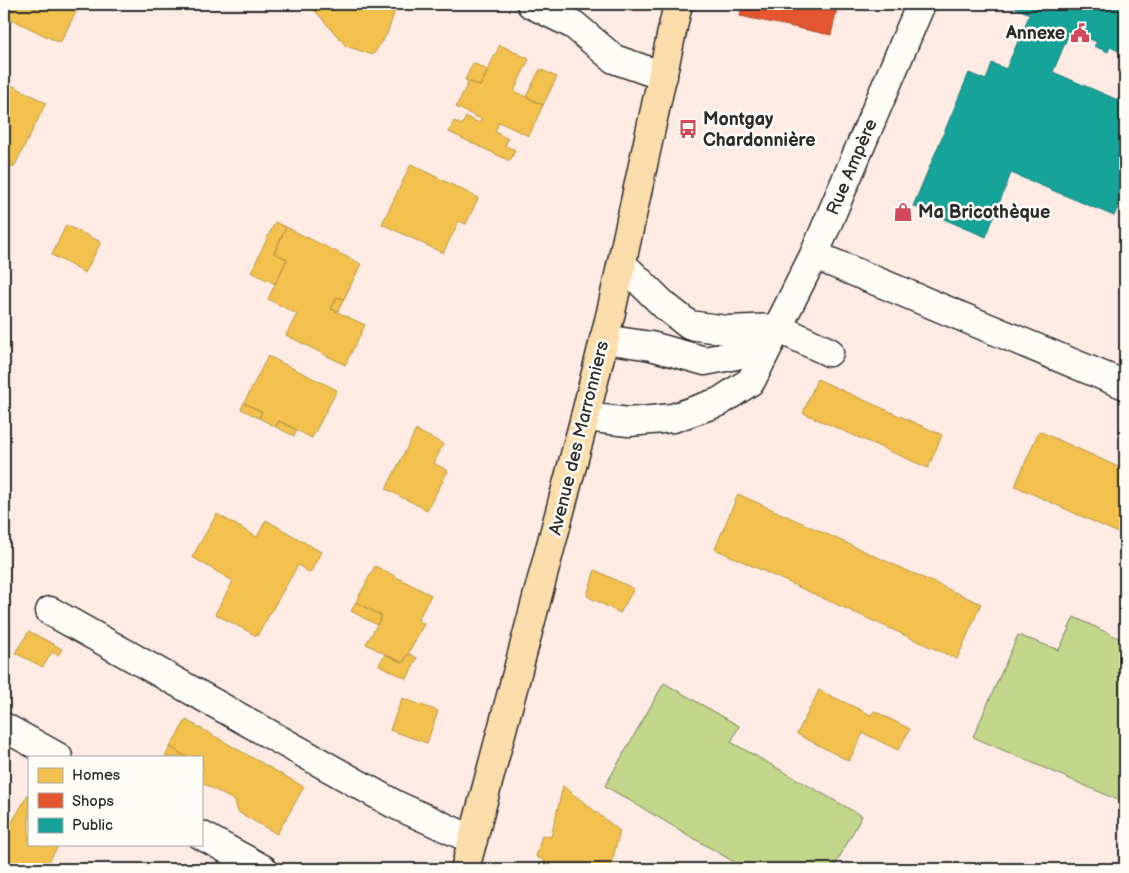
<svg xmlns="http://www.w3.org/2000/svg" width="1129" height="873" font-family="'Balsamiq Sans',sans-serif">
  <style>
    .green { fill: #c2d78c; stroke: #76815c }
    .homes { fill: #f2c14e; stroke: #b69444 }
    .shops { fill: #e4572e; stroke: #ac4a2d }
    .public { fill: #17a398; stroke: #1d7f77 }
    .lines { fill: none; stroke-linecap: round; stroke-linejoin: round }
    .minor-casing { stroke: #2b2b2b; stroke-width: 31 }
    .major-casing { stroke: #2b2b2b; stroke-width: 31 }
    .minor { stroke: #fdfcf7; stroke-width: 28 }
    .major { stroke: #fbddab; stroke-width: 28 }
    .labels { text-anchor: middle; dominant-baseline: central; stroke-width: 5; stroke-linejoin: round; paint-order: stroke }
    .poi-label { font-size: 18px; font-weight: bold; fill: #2b2b2b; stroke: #fdfcf7; text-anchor: start }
    .street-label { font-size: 18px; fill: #2b2b2b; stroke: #fdfcf7 }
  </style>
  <rect width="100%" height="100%" fill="#fdebe4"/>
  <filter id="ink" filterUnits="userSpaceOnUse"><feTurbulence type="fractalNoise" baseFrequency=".02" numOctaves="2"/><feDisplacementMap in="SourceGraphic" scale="10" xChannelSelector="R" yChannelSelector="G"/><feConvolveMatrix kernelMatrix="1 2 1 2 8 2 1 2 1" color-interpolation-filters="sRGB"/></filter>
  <g filter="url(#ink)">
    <path class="green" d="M1074 617 1125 641V803L973 737 1018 635 1059 650Z
      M664 683 739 726 731 742 862 816 833 869H746L605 786Z"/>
    <path class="homes" d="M14 4H80L60 43 7 17Z
      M302 4H382L396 8 387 34 373 55 346 46 310 5 306 8Z
      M500 45 529 59 514 91 543 105 529 136 499 122 495 132 508 139 505 146 515 150 510 161 449 132 454 121 462 125 466 117 480 123 481 119 456 107 469 81 480 86Z
      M473 63 488 70 480 86 465 80Z
      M540 69 557 77 543 105 526 97Z
      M4 81 46 103 14 167 4 162Z
      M411 164 478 198 466 224 459 221 443 253 382 224Z
      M275 222 286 227 274 253 287 259 275 284 251 272Z
      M66 225 101 242 85 273 52 255Z
      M286 227 361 264 344 299 337 297 331 309 365 325 345 365 286 335 297 314 268 299 287 259 274 253Z
      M337 297 344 299 338 311 331 309Z
      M268 356 337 390 312 438 279 421 276 427 259 418 262 412 244 403Z
      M817 379 942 435 928 468 803 413Z
      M244 403 262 412 259 418 241 409Z
      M279 421 297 430 294 436 276 427Z
      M416 430 443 444 434 463 448 471 427 510 386 489Z
      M1039 431 1125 470V536L1015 486Z
      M738 494 981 604 957 659 715 549Z
      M217 514 257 537 266 520 321 552 310 573 298 565 257 636 215 614 233 581 192 557Z
      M375 566 431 595 418 620 424 624 403 663 366 644 382 616 356 602Z
      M595 570 634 589 620 613 587 596Z
      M356 602 382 616 377 625 351 611Z
      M29 631 62 649 58 655 52 652 43 667 15 653Z
      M408 653 417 658 407 679 379 665 385 654 403 663Z
      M819 690 871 715 874 711 910 729 898 750 863 733 849 761 797 734Z
      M402 698 438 711 427 743 390 730Z
      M186 720 304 787 277 834 238 812 235 801 201 782V772L204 767 201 765V757H187L170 747Z
      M170 747 187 757H165Z
      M563 786 620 831 610 869H542L544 860 536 857 542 835 551 837Z
      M29 793V844H59L45 869H4V836Z"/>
    <path class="shops" d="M742 4H838L831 35 740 16Z"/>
    <path class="public" d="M1006 4H1125V54L1110 47 1108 52 1094 46 1097 42 1070 31 1053 72 1118 100 1125 83V191L1114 216 1011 173 986 237 913 206 969 73 986 80 992 63 1006 69 1030 14Z"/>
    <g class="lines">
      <g class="minor-casing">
        <path id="minor" d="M531 4 574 25 614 59 663 76
          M814 255 1125 385
          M622 264 665 306 689 325 727 330 778 328 829 352
          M604 339 651 346 705 361 736 355 777 329
          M585 417 629 422 673 418 719 402 751 381 814 255 921 4
          M50 611 394 804 473 840
          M4 727 58 757
          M201 835 263 869"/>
      </g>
      <g class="major-casing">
        <path id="major" d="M465 869 585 417 611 312 678 4"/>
      </g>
      <use href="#minor" class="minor"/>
      <use href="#major" class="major"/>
    </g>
  </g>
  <defs>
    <g id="civic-bare" transform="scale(1.5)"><path d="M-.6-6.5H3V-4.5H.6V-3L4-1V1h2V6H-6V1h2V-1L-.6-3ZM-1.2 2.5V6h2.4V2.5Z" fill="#d1495b" stroke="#fdfcf7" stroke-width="2.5" paint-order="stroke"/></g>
    <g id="bus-bare" transform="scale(1.5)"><path d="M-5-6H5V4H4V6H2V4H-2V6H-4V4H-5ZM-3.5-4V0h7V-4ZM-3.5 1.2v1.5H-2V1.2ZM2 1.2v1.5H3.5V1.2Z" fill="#d1495b" stroke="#fdfcf7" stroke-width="2.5" paint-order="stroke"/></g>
    <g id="shop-bare" transform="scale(1.5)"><path d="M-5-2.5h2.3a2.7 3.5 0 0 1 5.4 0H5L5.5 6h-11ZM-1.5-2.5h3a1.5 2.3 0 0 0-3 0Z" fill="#d1495b" stroke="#fdfcf7" stroke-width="2.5" paint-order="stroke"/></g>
  </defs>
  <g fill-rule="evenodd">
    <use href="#civic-bare" x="1080" y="33"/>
    <use href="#bus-bare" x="688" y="129"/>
    <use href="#shop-bare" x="903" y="212"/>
  </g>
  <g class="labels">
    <g class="poi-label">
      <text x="1065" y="33" text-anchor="end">Annexe</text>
      <text x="703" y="119">Montgay<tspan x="703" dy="21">Chardonnière</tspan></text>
      <text x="918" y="212">Ma Bricothèque</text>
    </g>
    <g class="street-label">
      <text transform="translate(852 167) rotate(-67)">Rue Ampère</text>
      <text transform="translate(579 438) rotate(-76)">Avenue des Marronniers</text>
    </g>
  </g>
  <rect width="1129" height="873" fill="none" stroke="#fdfcf7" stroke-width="20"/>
  <rect x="10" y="10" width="1109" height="853" fill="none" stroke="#2b2b2b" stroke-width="2" filter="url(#ink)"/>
  <rect x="28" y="756" width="175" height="90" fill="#fdfcf7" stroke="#a9a8a5"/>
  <rect x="38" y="768" width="25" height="15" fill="#f2c14e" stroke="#a9a8a5"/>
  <text x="72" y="780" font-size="15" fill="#2b2b2b">Homes</text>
  <rect x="38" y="793" width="25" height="15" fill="#e4572e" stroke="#a9a8a5"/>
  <text x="72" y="806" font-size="15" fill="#2b2b2b">Shops</text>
  <rect x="38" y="818" width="25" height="15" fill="#17a398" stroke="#a9a8a5"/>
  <text x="72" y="830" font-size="15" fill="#2b2b2b">Public</text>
</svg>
